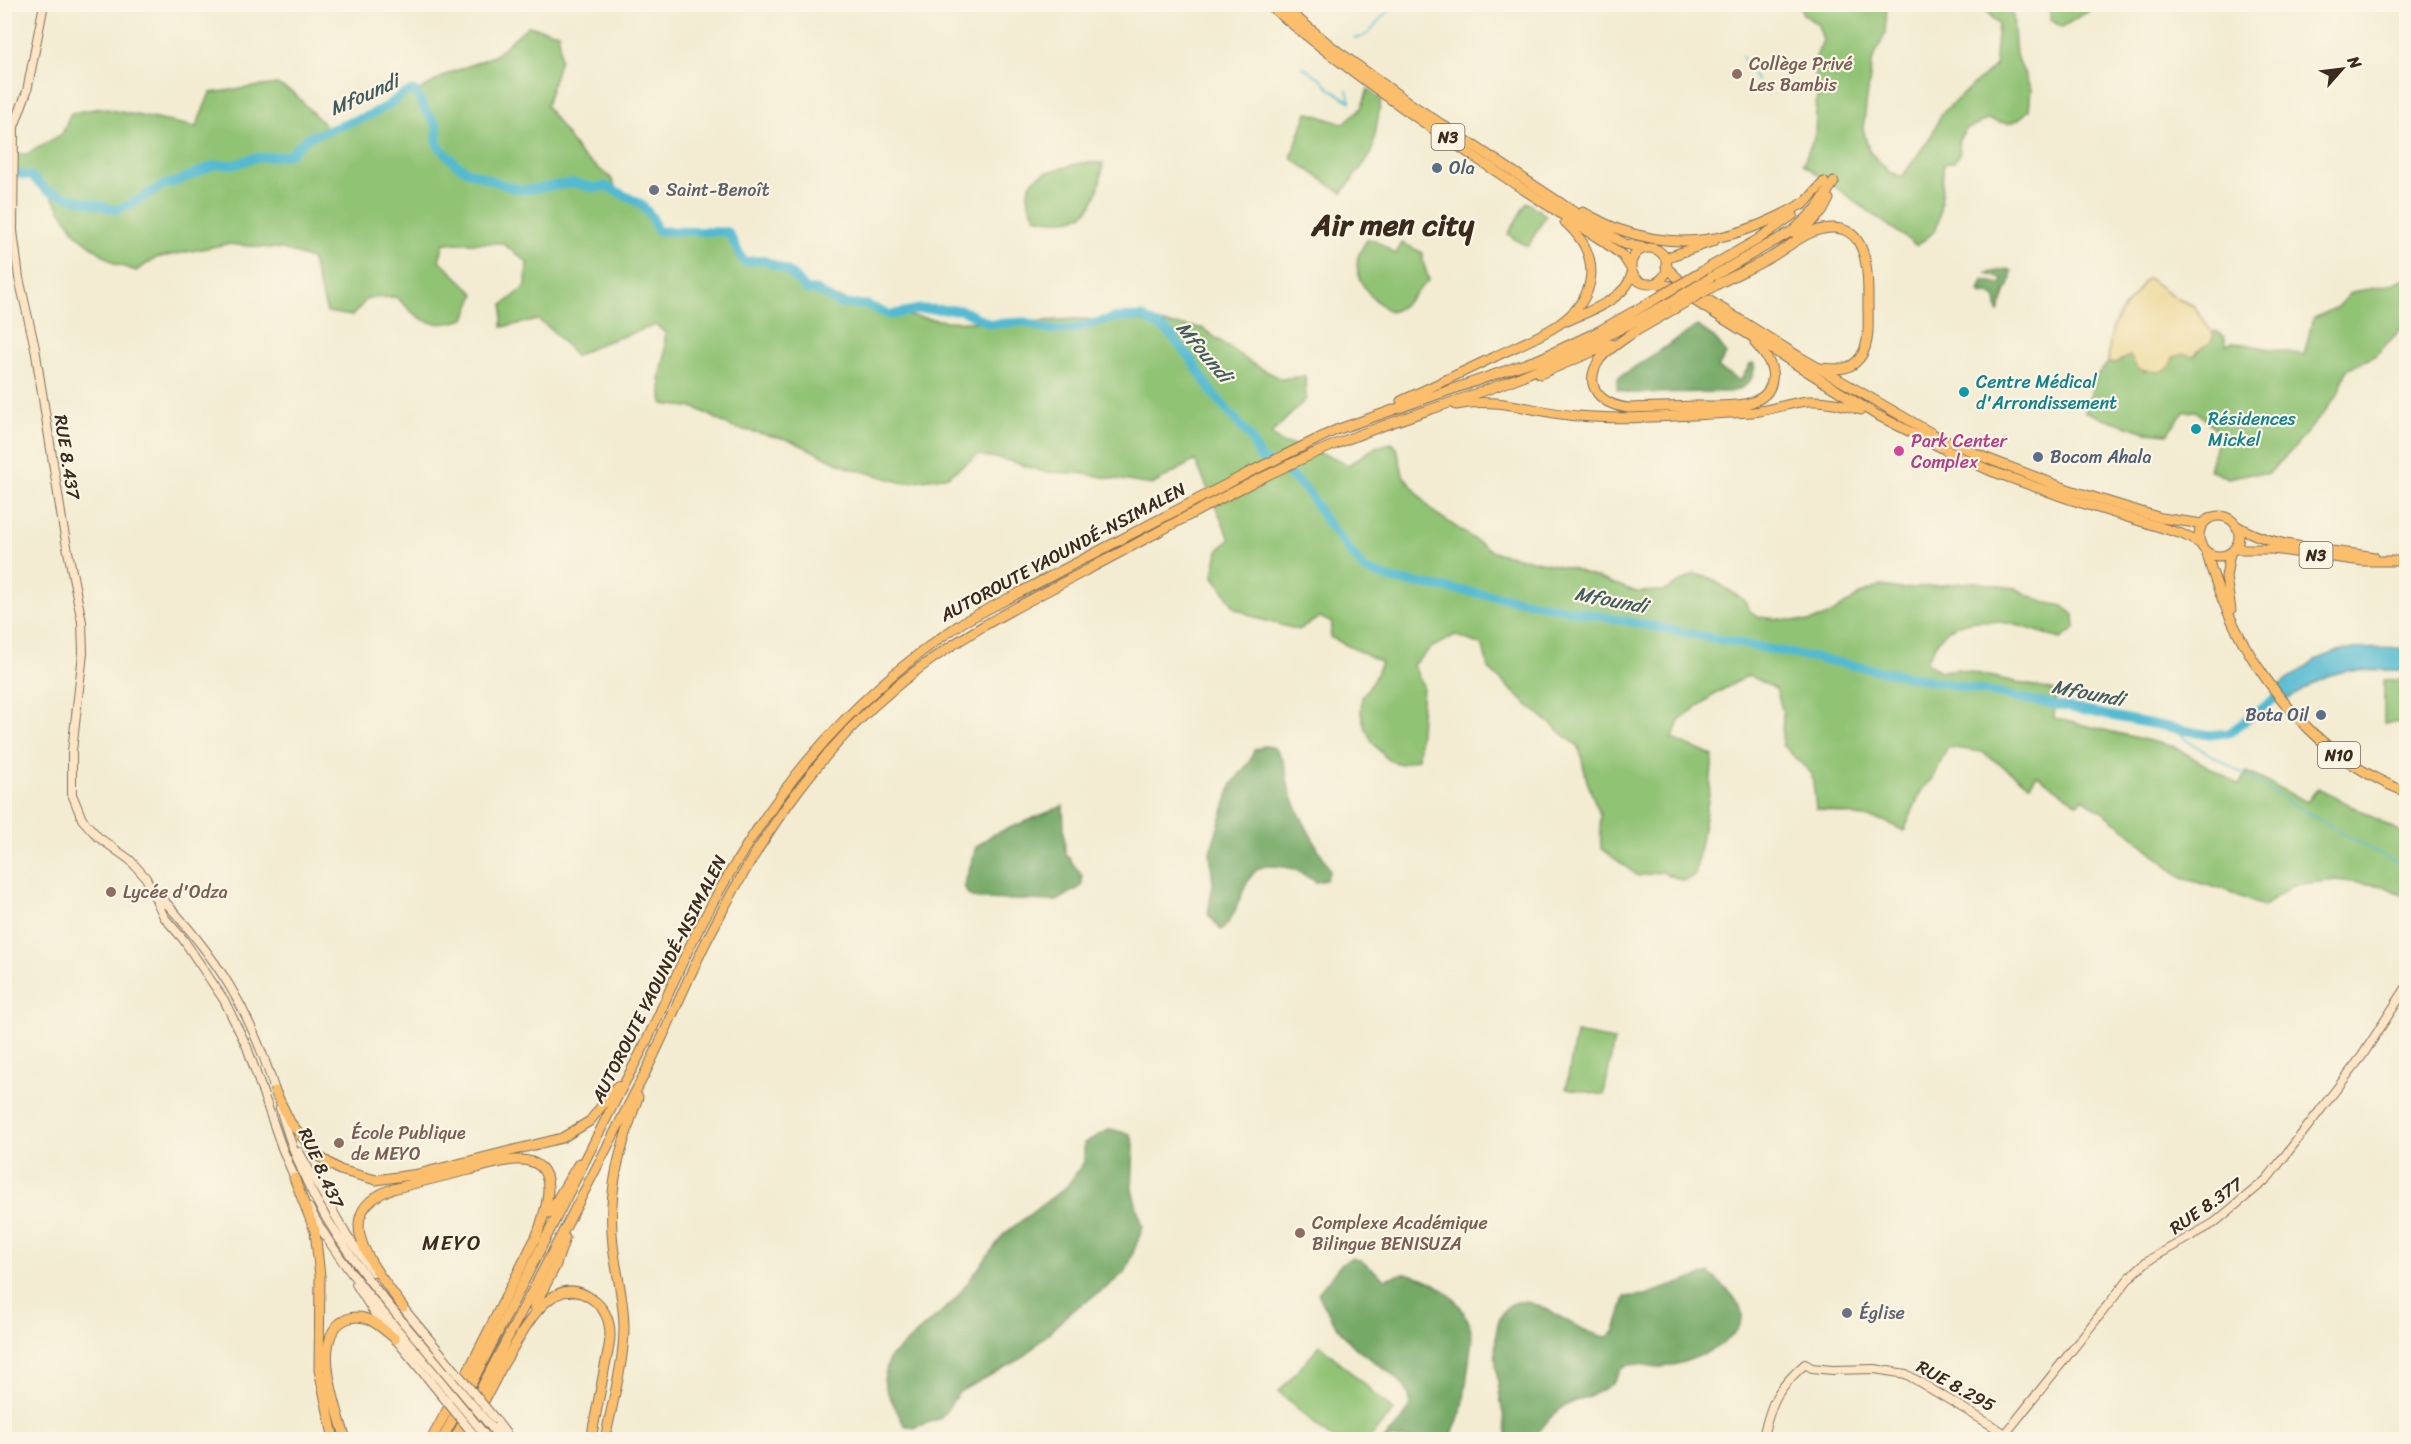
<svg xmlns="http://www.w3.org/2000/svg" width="2411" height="1444" font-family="Sriracha,sans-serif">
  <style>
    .green { fill: #91c374; stroke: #667649; stroke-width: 1.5 }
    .forest { fill: #74a966; stroke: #586a42; stroke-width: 1.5 }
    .sand { fill: #eeda9e; stroke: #94825e; stroke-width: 1.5 }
    .water { fill: #53bad1; stroke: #477278; stroke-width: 1.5 }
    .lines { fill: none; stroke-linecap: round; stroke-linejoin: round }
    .stream { stroke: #53bad1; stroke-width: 1.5 }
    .river { stroke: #53bad1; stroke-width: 9 }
    .secondary-casing { stroke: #7b6e5d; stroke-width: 10 }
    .highway-casing { stroke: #7b6e5d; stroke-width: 11 }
    .secondary { stroke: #fde5c5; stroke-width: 8 }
    .highway { stroke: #fabe6d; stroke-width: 9 }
    .secondary-bridge-casing { stroke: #7b6e5d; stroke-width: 10; stroke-linecap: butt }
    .highway-bridge-casing { stroke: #7b6e5d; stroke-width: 11; stroke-linecap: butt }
    .secondary-bridge { stroke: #fde5c5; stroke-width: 8 }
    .highway-bridge { stroke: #fabe6d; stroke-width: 9 }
    .education-dot { fill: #8d6e63; stroke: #fcf5e5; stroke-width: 2 }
    .service-dot { fill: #5c6f8a; stroke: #fcf5e5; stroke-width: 2 }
    .worship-dot { fill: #6b7280; stroke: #fcf5e5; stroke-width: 2 }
    .culture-dot { fill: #0f9aa8; stroke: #fcf5e5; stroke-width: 2 }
    .hotel-dot { fill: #d1479c; stroke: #fcf5e5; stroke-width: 2 }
    .labels { text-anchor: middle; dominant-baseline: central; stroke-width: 4.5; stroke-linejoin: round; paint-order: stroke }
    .shield { fill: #fcf5e5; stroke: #75675a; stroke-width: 1.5 }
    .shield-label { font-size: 16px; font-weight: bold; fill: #3b2a1e }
    .education-label { font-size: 18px; fill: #785e54; stroke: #fcf5e5; text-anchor: start }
    .service-label { font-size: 18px; fill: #4e5e75; stroke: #fcf5e5; text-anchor: start }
    .worship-label { font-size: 18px; fill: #5b616d; stroke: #fcf5e5; text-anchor: start }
    .culture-label { font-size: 18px; fill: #0d838f; stroke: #fcf5e5; text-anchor: start }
    .hotel-label { font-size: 18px; fill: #b23c85; stroke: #fcf5e5; text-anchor: start }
    .street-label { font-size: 18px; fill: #3b2a1e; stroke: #fcf5e5 }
    .water-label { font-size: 20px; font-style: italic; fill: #435c5d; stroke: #fcf5e5 }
    .quarter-label { font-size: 21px; letter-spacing: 1.5px; fill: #3b2a1e; stroke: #fcf5e5 }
    .town-label { font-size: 30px; font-weight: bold; fill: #3b2a1e; stroke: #fcf5e5 }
  </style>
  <rect width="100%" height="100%" fill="#fcf5e5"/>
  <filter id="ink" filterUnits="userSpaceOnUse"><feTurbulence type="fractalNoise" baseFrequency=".0167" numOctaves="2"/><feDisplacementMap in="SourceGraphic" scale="12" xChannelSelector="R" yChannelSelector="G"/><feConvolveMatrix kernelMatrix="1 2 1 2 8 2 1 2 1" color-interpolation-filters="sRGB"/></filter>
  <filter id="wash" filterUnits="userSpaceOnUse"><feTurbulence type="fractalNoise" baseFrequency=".008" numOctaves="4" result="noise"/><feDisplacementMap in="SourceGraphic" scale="24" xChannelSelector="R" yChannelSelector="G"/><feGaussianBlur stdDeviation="1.35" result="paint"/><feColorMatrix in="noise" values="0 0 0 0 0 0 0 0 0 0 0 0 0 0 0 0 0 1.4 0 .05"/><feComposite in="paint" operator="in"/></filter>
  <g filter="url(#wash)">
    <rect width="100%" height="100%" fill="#f3ecd2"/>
    <path class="green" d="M1800 5H1887L1885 34 1872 62 1863 128 1869 151 1889 172 1902 177 1931 136 1942 113 1997 64 1995 56 1998 24 1981 5H2012L2016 55 2031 89 2029 110C2013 126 2010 126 1988 119L1965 130 1958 141 1960 152 1954 162 1944 164C1941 179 1942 221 1935 230 1930 236 1922 241 1917 246L1803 164 1815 135 1817 91 1814 62 1823 40 1818 25 1803 14Z
      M2048 5V4L2096 5 2094 8 2062 27 2051 20Z
      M528 26 559 33 560 59 546 106 581 155 611 178 618 192 641 204 652 217 656 228 659 231 728 232 744 262 763 260 788 271 807 290 903 315 946 321 1012 323 1074 319 1136 321 1202 328 1251 363 1281 379 1305 376 1306 399 1271 434 1284 444C1294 443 1297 446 1307 450 1322 455 1334 455 1348 465L1376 447 1391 443 1397 448 1403 475 1431 510 1493 552 1570 568 1637 592 1664 591 1695 574 1710 578 1724 587 1744 600 1750 611 1759 617 1809 622 1831 614 1861 594 1881 586 1902 589 1974 582 2015 588 2043 602 2063 606 2074 615 2075 629 2061 639C2026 628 1985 610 1949 629 1940 635 1933 650 1927 659L1928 664 1941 671 1958 669 2056 691 2054 718 2175 747 2239 785 2247 772 2307 802 2318 788 2406 835V897L2384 886 2336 880 2293 885 2263 907 2228 891 2182 878 2120 825 2083 798 2078 804 2037 775 2030 785 1982 752 1948 747 1934 776 1921 791 1904 831 1884 821 1816 808 1812 774 1782 745 1783 712 1776 689 1749 675 1715 694 1679 721 1672 739 1713 756 1710 788 1695 875 1684 881 1662 872 1638 876 1601 848 1600 815 1587 781 1579 747 1525 703 1488 668 1483 646 1455 635 1431 648 1413 665 1423 686 1418 759 1401 764 1388 760 1373 743 1365 728 1361 713 1362 697 1374 679 1381 662 1330 637 1332 623 1320 617 1299 630 1259 619 1235 608 1213 575 1218 551 1230 539 1195 460 1152 485 1079 473 1045 472 1006 460 978 455 948 476 904 483 847 467 790 440 731 427 696 408 663 404 660 377 665 356V333L656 325 600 344 575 356 553 331 538 320 502 327 503 305 526 286 527 262 502 243H444L439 260 475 294 465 319C430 330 421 321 396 297L368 298 352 316 327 312 311 259 283 249 227 244 156 258 136 271 115 264 77 235 48 191 31 176 5 171 4 155 27 154 62 134 71 113 101 108 196 127 210 93 277 84 294 93 328 129 370 115 387 106 402 95 416 92 450 73 494 56Z
      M1368 89 1381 100 1372 153 1342 193 1291 158 1307 112 1343 124 1362 107Z
      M1081 163H1103C1098 211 1084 228 1035 217 1012 174 1049 172 1081 163Z
      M1527 202 1546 215 1528 246 1517 241 1508 234Z
      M1367 240H1375L1396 254 1402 243 1423 253V262L1429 280C1416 291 1405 308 1390 312 1372 299 1353 281 1358 257 1360 251 1364 245 1367 240Z
      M2406 278V324L2376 355 2347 370 2337 396 2296 446 2268 474H2247L2228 478 2209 470 2219 432 2196 411 2184 412 2171 428 2168 434 2146 432 2085 412 2096 377 2108 363H2115L2130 356 2144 372 2182 354 2194 356C2202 347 2208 346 2214 335L2212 332 2216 331 2225 337 2226 345 2233 342 2304 355 2313 318 2338 307 2352 292 2387 286Z
      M2384 680H2406V727L2399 723H2384Z
      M1576 1033 1614 1040 1604 1095 1566 1088Z
      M1320 1345 1394 1411 1368 1439H1332L1279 1392Z"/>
    <path class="forest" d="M2008 269 2012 271 2009 287 2007 288 1998 313 1996 299 1988 293 1981 294 1979 291 1983 280 2002 284V279L1987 274V273Z
      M1697 326C1710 333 1719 341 1726 354L1718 368 1740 381 1751 363 1755 364C1754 381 1746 388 1730 392L1628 393 1617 389 1618 378Z
      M1264 746 1273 747C1292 766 1283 775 1291 794 1300 820 1317 845 1330 870L1326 880 1316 882C1296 870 1293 866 1269 866 1242 865 1242 915 1221 930L1208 914 1213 884 1210 852 1232 784 1250 761 1254 750Z
      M1063 806 1065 853 1082 876V886L1057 901 977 899 968 895 964 886 976 847 992 835Z
      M1110 1129 1130 1134 1134 1144 1132 1190 1143 1227 1126 1271 1105 1289 1071 1311 1023 1358 959 1392 941 1418 913 1428 904 1425 886 1389 884 1379 889 1358 954 1301 1004 1234 1067 1186 1084 1162V1143Z
      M1351 1258 1360 1260 1385 1279C1394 1276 1404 1272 1413 1275 1442 1282 1470 1308 1472 1338L1463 1407 1450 1439H1384C1393 1430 1410 1416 1410 1401 1409 1380 1373 1362 1358 1350 1341 1335 1327 1313 1318 1293L1342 1263Z
      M1709 1273C1721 1284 1741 1299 1742 1316 1743 1342 1683 1366 1661 1367 1650 1367 1635 1361 1625 1367 1618 1370 1616 1380 1611 1384 1596 1397 1572 1399 1557 1411 1548 1419 1541 1430 1533 1439H1508C1503 1412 1470 1280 1536 1305 1560 1314 1581 1333 1607 1337L1615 1331 1625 1297 1645 1295Z"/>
    <path class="sand" d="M2148 278 2176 298 2194 306 2214 335 2210 343 2201 348 2193 356 2182 354 2173 357 2170 367 2160 372 2138 370 2130 356 2115 363H2108C2110 325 2113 322 2136 293 2140 287 2142 282 2148 278Z"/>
    <path class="water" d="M2406 648V670L2346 671 2327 676 2283 702 2274 689 2318 659 2344 649Z"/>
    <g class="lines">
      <path class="stream" d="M1354 38C1366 38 1370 32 1377 23 1382 15 1389 14 1393 4
        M1742 56 1751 72
        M1301 66 1322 79 1329 88 1351 102
        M1752 74 1757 81
        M1347 90 1350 101
        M2178 729 2186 740 2348 837 2406 867"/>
      <path class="river" d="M4 171 31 176 48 191 116 210 131 204 164 185 176 182 214 165 237 164 253 158 283 156 290 154 307 138 370 115 387 106 402 95 411 91 416 92 425 110 437 125V144L456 164 467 171 512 188 526 190 573 183 595 188 606 186 641 204 652 217 656 228 659 231 728 232 744 262 763 260 788 271 807 290H816L839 304 867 305 890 315 920 309 962 310 990 324 1025 322 1044 329 1068 330 1114 318 1143 317 1168 332 1191 359 1211 391 1251 438 1260 458 1288 473 1308 492 1323 517 1365 570 1395 580 1508 598 2209 735 2229 733 2285 691"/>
    </g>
  </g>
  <g filter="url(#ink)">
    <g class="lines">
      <g class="secondary-casing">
        <path id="secondary" d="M44 4 27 91 14 127 13 231 19 278 35 348 63 526 82 622 83 653 72 751V794L82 819 98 837 130 860 146 878 164 917 183 939 224 1000 247 1047 282 1148 296 1181
          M156 892C218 958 251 1010 277 1097
          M280 1108C289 1139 300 1170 315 1198 349 1262 398 1316 444 1371
          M299 1152 347 1236 373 1272
          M309 1208C342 1270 394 1324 439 1379
          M356 1284 375 1314 434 1386
          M400 1304 449 1363
          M495 1419 511 1440
          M491 1427 501 1440
          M2007 1432 2130 1277 2147 1261 2214 1223 2267 1179 2362 1056 2406 988
          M1762 1440C1772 1401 1775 1391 1805 1364L1812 1368 1832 1370 1875 1369 1906 1374 2016 1440"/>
      </g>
      <g class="highway-casing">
        <path id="highway" d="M1268 4C1372 92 1488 167 1603 241L1623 256 1630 267
          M1280 4 1336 50 1408 102 1606 233 1625 244 1644 248
          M1803 205 1824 182
          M1583 212C1595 218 1608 226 1621 230 1689 254 1747 236 1807 201
          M1797 236 1822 212 1829 199
          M1631 266a18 18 0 1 1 36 0a18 18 0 1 1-36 0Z
          M1665 258 1714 241
          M1666 267 1686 286 1798 356 1933 434 1986 458 2067 489 2161 518 2203 524
          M1701 272 1757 240 1793 215
          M1710 278 1794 230 1816 209 1834 182
          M1655 283 1671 286 1875 414 1956 455 1991 471 2072 500 2182 534 2201 544
          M1718 284C1735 275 1754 267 1771 257 1787 248 1805 232 1823 229 1870 220 1868 275 1868 306 1868 324 1871 349 1856 362 1846 371 1834 369 1821 368
          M1567 321C1589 311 1627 299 1632 273
          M1634 332C1623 340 1609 348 1600 359 1581 387 1602 405 1629 408 1651 407 1673 407 1695 406 1718 405 1768 412 1772 380 1775 366 1764 353 1755 343
          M1631 334 1674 309
          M1540 374 1611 344
          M1401 401C1432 387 1462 372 1492 358 1514 347 1538 338 1558 325 1599 297 1602 255 1565 222
          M1456 405C1498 396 1536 413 1578 416 1636 421 1695 414 1753 412 1772 410 1791 402 1809 401 1827 400 1844 405 1861 410
          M2199 536a20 20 0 1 1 40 0a20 20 0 1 1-40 0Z
          M2237 526C2277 550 2329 548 2374 557
          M2234 549H2272L2363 561H2406
          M2206 551C2234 654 2305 753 2406 792
          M2230 553 2226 577 2231 610
          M275 1091 290 1122 318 1156 340 1170 376 1180 418 1174 562 1138 590 1121 617 1086
          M294 1178 315 1231 320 1276 319 1370 334 1440
          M549 1213 579 1163
          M403 1307C378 1272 326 1216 389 1190 416 1183 443 1176 470 1170 485 1166 500 1161 515 1160 565 1157 546 1211 536 1238
          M534 1307 555 1267 565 1238
          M504 1363C522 1335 550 1268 592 1299 605 1308 610 1320 610 1335 610 1347 606 1360 604 1371 600 1394 595 1417 591 1440
          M460 1387 538 1233
          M479 1411 506 1359
          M510 1438 511 1440
          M346 1440C338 1411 308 1335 347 1319 366 1311 382 1328 395 1339
          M431 1440 453 1399
          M442 1440C500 1330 555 1220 611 1109 622 1087 634 1066 645 1044 663 1008 677 971 695 936 763 804 840 703 965 621L1248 473 1336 430 1539 359 1599 331 1659 297
          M454 1440C519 1316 585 1192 648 1067 669 1025 686 982 707 940 755 846 812 757 893 689 952 639 1020 605 1087 570 1167 528 1246 482 1329 447 1388 421 1450 405 1510 381 1564 359 1615 332 1667 304
          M464 1440 473 1423
          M605 1440C612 1403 624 1364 624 1327 624 1299 616 1272 613 1245 607 1190 620 1149 638 1097"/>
      </g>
      <use href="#secondary" class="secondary"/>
      <use href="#highway" class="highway"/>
      <g class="secondary-bridge-casing">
        <path id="secondary-bridge" d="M449 1363 495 1419
          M444 1371 491 1427
          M439 1379 486 1436
          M434 1386 478 1440"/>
      </g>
      <g class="highway-bridge-casing">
        <path id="highway-bridge" d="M1659 297 1701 272
          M1667 304 1710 278
          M1674 309 1718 284"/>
      </g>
      <use href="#secondary-bridge" class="secondary-bridge"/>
      <use href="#highway-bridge" class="highway-bridge"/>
    </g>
  </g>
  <g class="education-dot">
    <circle cx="1737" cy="74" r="6"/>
    <circle cx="111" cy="892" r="6"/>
    <circle cx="339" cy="1143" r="6"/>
    <circle cx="1300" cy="1233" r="6"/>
  </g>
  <g class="service-dot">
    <circle cx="1437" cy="168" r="6"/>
    <circle cx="2038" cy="457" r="6"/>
    <circle cx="2321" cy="715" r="6"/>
  </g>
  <g class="worship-dot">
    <circle cx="654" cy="190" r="6"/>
    <circle cx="1847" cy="1313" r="6"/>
  </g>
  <g class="culture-dot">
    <circle cx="1964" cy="392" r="6"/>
    <circle cx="2196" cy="429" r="6"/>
  </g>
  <circle class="hotel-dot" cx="1899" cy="451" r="6"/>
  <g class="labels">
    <g class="shield">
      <rect x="1431.5" y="124" width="33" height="26" rx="4.5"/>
      <rect x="2299.5" y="542" width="33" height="26" rx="4.5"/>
      <rect x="2318" y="742" width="42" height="26" rx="4.5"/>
    </g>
    <g class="shield-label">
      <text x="1448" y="137">N3</text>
      <text x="2316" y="555">N3</text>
      <text x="2339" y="755">N10</text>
    </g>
    <g class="education-label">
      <text x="1749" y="64">Collège Privé<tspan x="1749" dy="21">Les Bambis</tspan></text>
      <text x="123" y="892">Lycée d'Odza</text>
      <text x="351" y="1133">École Publique<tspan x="351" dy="21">de MEYO</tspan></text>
      <text x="1312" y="1223">Complexe Académique<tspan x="1312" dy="21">Bilingue BENISUZA</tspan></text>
    </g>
    <g class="service-label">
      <text x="1449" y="168">Ola</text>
      <text x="2050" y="457">Bocom Ahala</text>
      <text x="2309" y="715" text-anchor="end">Bota Oil</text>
    </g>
    <g class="worship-label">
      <text x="666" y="190">Saint-Benoît</text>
      <text x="1859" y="1313">Église</text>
    </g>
    <g class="culture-label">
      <text x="1976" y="382">Centre Médical<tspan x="1976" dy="21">d'Arrondissement</tspan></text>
      <text x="2208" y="419">Résidences<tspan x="2208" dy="21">Mickel</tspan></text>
    </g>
    <g class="hotel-label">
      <text x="1911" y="441">Park Center<tspan x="1911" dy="21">Complex</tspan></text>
    </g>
    <g class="street-label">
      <text transform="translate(67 457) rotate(81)">RUE 8.437</text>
      <text transform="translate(1063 552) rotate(-28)">AUTOROUTE YAOUNDÉ-NSIMALEN</text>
      <text transform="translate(659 979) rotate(-63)">AUTOROUTE YAOUNDÉ-NSIMALEN</text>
      <text transform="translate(321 1168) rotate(66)">RUE 8.437</text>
      <text transform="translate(2206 1206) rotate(-35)">RUE 8.377</text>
      <text transform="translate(1956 1386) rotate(29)">RUE 8.295</text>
    </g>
    <g class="water-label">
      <text transform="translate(364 95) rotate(-24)">Mfoundi</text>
      <text transform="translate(1204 352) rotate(50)">Mfoundi</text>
      <text transform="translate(1611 600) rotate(11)">Mfoundi</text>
      <text transform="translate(2088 693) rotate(11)">Mfoundi</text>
    </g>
    <g class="quarter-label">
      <text x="452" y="1243">MEYO</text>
    </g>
    <g class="town-label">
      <text x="1393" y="225">Air men city</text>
    </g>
  </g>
  <rect width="2411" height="1444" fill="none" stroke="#fcf5e5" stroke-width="24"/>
  <g transform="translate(2342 69) rotate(62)" stroke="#fcf5e5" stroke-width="4.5" paint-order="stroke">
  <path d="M0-4.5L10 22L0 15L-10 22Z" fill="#3b2a1e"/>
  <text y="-9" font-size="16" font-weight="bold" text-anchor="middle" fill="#3b2a1e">N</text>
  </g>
</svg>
